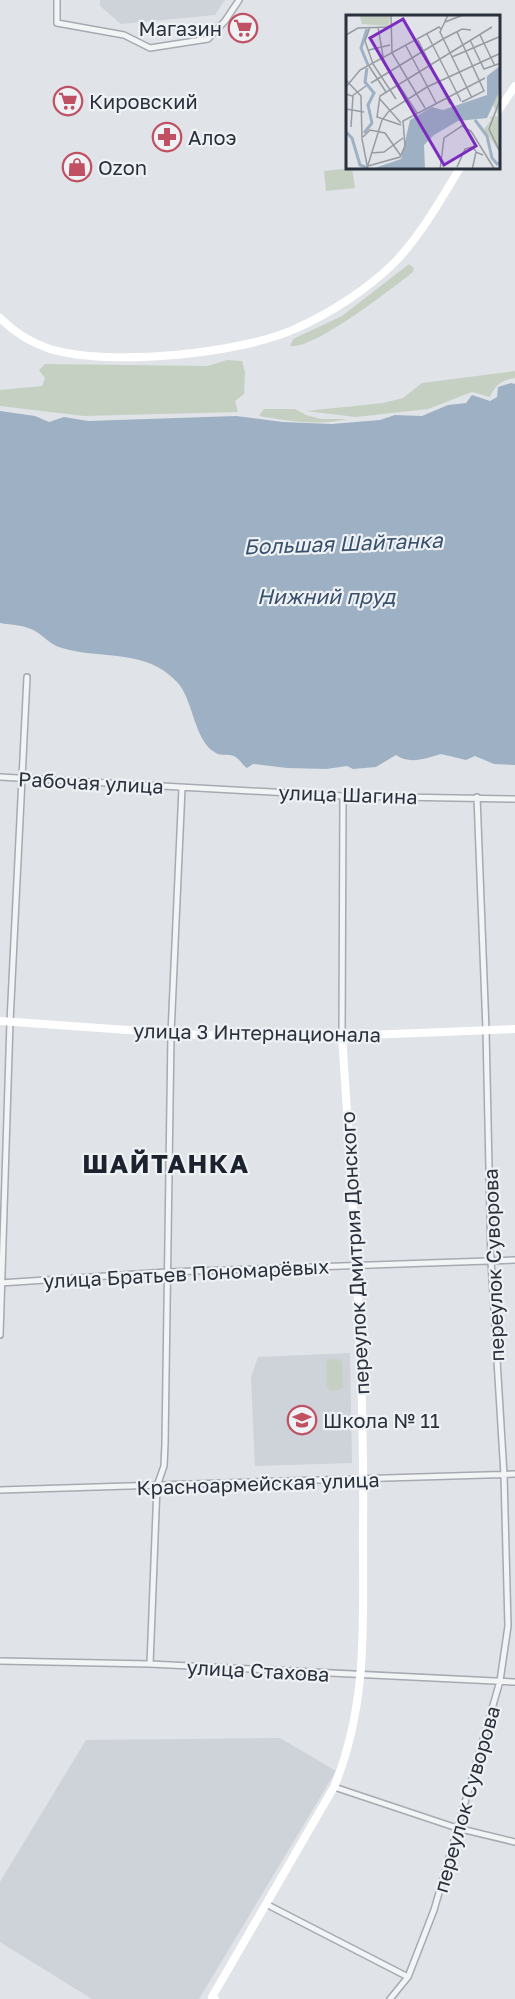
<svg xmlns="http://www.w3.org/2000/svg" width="515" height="1999" font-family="'Golos Text',sans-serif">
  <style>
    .built { fill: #ced2d9 }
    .green { fill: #c6d0c2 }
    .water { fill: #9eb1c4 }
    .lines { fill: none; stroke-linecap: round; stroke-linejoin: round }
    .street-casing { stroke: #a6aab1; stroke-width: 8 }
    .street { stroke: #f2f4f6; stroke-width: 5 }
    .secondary { stroke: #fff; stroke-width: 8 }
    .labels { text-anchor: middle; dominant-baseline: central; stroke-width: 4.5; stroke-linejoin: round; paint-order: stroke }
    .poi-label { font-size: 20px; fill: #2a313d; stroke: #eff2f5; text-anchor: start }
    .street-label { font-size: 20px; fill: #2a313d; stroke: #eff2f5 }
    .water-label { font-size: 21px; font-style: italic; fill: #38506d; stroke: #eff2f5 }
    .district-label { font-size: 26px; font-weight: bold; letter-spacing: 1.5px; fill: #1c222e; stroke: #eff2f5 }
    .inset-river { fill: none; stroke: #9eb1c4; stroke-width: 3 }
    .inset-road { fill: none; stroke: #979ca3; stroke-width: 1.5 }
    .view { fill: #7b2cbf; fill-opacity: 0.15; stroke: #7b2cbf; stroke-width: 3 }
    .inset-edge { fill: none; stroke: #2a313d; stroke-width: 3 }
  </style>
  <rect width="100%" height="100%" fill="#e0e3e7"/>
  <path class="built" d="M100 0H225L215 15 121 24 100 6Z
    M350 1353 352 1463 255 1466 251 1377 258 1357Z
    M280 1738 336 1771 199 1999H92L0 1942V1882L86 1740Z"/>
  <path class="green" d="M352 168 355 188 326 191 324 171Z
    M409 264 414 268 413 272C394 287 312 351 290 346L293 339 342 316Z
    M227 360 242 361 245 372 244 394 235 401 238 412 84 416 0 406V390L42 386 45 378 39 370 45 364 208 366Z
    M515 371V378C502 380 495 385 490 397L472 392 428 409 356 417 306 411 383 403 403 398 422 383Z
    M264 409H295L306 415 321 419H347C318 426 288 421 259 416Z
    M329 1359H337L342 1362 343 1387 339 1390 331 1391 327 1387 326 1363Z"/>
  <path class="water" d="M511 383 515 384V765L494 764 475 756 466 760 441 754C427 758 410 765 396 755L376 767 353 769 347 766 326 769 287 768 253 764 247 768C242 765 240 759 234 756 229 754 221 756 216 753 194 742 193 698 177 682 146 648 101 660 62 648 51 645 45 637 35 631 25 625 11 625 0 623V411L35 416 49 422 64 417 88 421 236 416 283 422 332 424 380 420 395 415 422 416 448 405 466 403 472 395 490 401 497 397 498 387Z"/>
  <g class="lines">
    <g class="street-casing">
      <path id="street" d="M57 0V23L124 35 150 48 208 39 225 21 239 0
        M0 777 343 796 515 799
        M342 1036 343 796
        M0 1283 167 1272 515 1260
        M0 1335 10 1022 27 677
        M0 1490 515 1474
        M0 1661 150 1664 515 1682
        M150 1664 157 1486 164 1466 165 1444 171 1034 182 788
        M334 1787 457 1828 515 1842
        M266 1904 408 1977
        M390 1999 408 1977 434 1910 500 1681 508 1626 504 1475 491 1261 486 1030 477 797"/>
    </g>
    <use href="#street" class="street"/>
    <path class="secondary" d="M498 111 515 86
      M0 318C14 332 32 343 50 349 108 367 242 354 297 328 331 313 369 288 395 262 421 235 441 199 460 168
      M0 1021 199 1035 342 1036 515 1029
      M215 1999 212 1997 334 1787C368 1705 363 1623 363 1536 365 1369 353 1202 342 1036"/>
  </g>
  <defs>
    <g id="supermarket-ring" transform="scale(1.5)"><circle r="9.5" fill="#eff2f5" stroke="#c05163" stroke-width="1.5"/><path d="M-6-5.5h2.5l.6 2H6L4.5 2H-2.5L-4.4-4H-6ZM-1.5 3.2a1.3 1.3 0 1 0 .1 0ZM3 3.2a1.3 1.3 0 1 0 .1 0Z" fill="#c05163"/></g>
    <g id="pharmacy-ring" transform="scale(1.5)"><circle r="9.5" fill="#eff2f5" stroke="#c05163" stroke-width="1.5"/><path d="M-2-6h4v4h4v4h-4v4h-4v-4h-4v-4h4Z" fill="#c05163"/></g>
    <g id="shop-ring" transform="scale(1.5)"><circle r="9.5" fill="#eff2f5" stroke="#c05163" stroke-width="1.5"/><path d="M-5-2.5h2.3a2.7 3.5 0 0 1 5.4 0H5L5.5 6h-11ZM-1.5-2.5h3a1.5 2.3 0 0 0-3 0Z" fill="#c05163"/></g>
    <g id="school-ring" transform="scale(1.5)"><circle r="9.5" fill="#eff2f5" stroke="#c05163" stroke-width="1.5"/><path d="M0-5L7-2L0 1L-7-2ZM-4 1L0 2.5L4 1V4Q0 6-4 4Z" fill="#c05163"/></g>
  </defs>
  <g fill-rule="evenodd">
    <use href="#supermarket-ring" x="243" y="28"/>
    <use href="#supermarket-ring" x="68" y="101"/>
    <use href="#pharmacy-ring" x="167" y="137"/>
    <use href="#shop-ring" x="77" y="167"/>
    <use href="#school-ring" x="302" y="1420"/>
  </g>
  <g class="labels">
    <g class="poi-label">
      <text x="222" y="28" text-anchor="end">Магазин</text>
      <text x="89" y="101">Кировский</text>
      <text x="188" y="137">Алоэ</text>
      <text x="98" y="167">Ozon</text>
      <text x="323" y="1420">Школа № 11</text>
    </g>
    <g class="street-label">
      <text transform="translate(91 782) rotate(3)">Рабочая улица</text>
      <text transform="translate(348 794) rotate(2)">улица Шагина</text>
      <text transform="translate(257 1032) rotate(1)">улица 3 Интернационала</text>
      <text transform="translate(354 1253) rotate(-93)">переулок Дмитрия Донского</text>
      <text transform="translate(493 1265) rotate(-92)">переулок Суворова</text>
      <text transform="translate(186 1273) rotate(-3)">улица Братьев Пономарёвых</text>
      <text transform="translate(258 1483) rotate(-2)">Красноармейская улица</text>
      <text transform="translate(258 1670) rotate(3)">улица Стахова</text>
      <text transform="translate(466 1799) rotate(-74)">переулок Суворова</text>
    </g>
    <g class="water-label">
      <text transform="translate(343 543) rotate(-2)">Большая Шайтанка</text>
      <text x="326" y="596">Нижний пруд</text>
    </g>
    <g class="district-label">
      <text x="166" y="1163">ШАЙТАНКА</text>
    </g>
  </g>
  <g transform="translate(346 15)">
    <rect width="154" height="154" fill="#e0e3e7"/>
    <path d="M44 0 43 11 16 9 14 1ZM154 62V61V76H153L154 81 152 83 154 138 138 114 145 105 144 102 153 101 147 90Z" fill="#c6d0c2"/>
    <path d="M154 51 152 79 141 103 112 106 88 120 78 130 79 154 23 155 55 144 64 105 86 92 97 95 141 80V61Z" fill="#9eb1c4"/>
    <path class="inset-river" d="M21 14 15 33 22 50M129 105 141 121 146 143 151 149 155 147M0 117 6 123 14 150 21 153M18 118 26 108 22 90 28 78 19 67 21 53"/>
    <path class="inset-road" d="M45 0 46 38 79 93M102 0 94 17 126 83M99 7 117 0M24 12 19 26 27 49 50 84M32 12 38 47 71 98M111 17 138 76 116 87M81 19 115 86M0 20 12 13 44 12M134 20 149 51M72 25 104 89M124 25 138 54 155 48M60 31 90 88M23 35 44 30M106 42 155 21M23 51 40 77M0 65 15 81 16 124 22 155M25 68 97 24 116 14 125 15M0 72 14 55 93 12 95 14M0 79 6 81 20 71M155 82 143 114 155 139M33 83 55 108M0 94 18 97M55 110 31 102 34 81 146 12M5 112 7 80M17 122 24 115 39 118 55 141M25 138 38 137 57 123M22 150 36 105 43 96 81 72 155 38M22 151 54 142 59 131 57 106 139 63M111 152 119 134 126 132 130 136M94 155 98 123 116 111 125 116 149 155M126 155 130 137 137 140"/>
    <path class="view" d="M57 4 130 131 98 150 24 23Z"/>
    <rect width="154" height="154" class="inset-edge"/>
  </g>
</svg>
